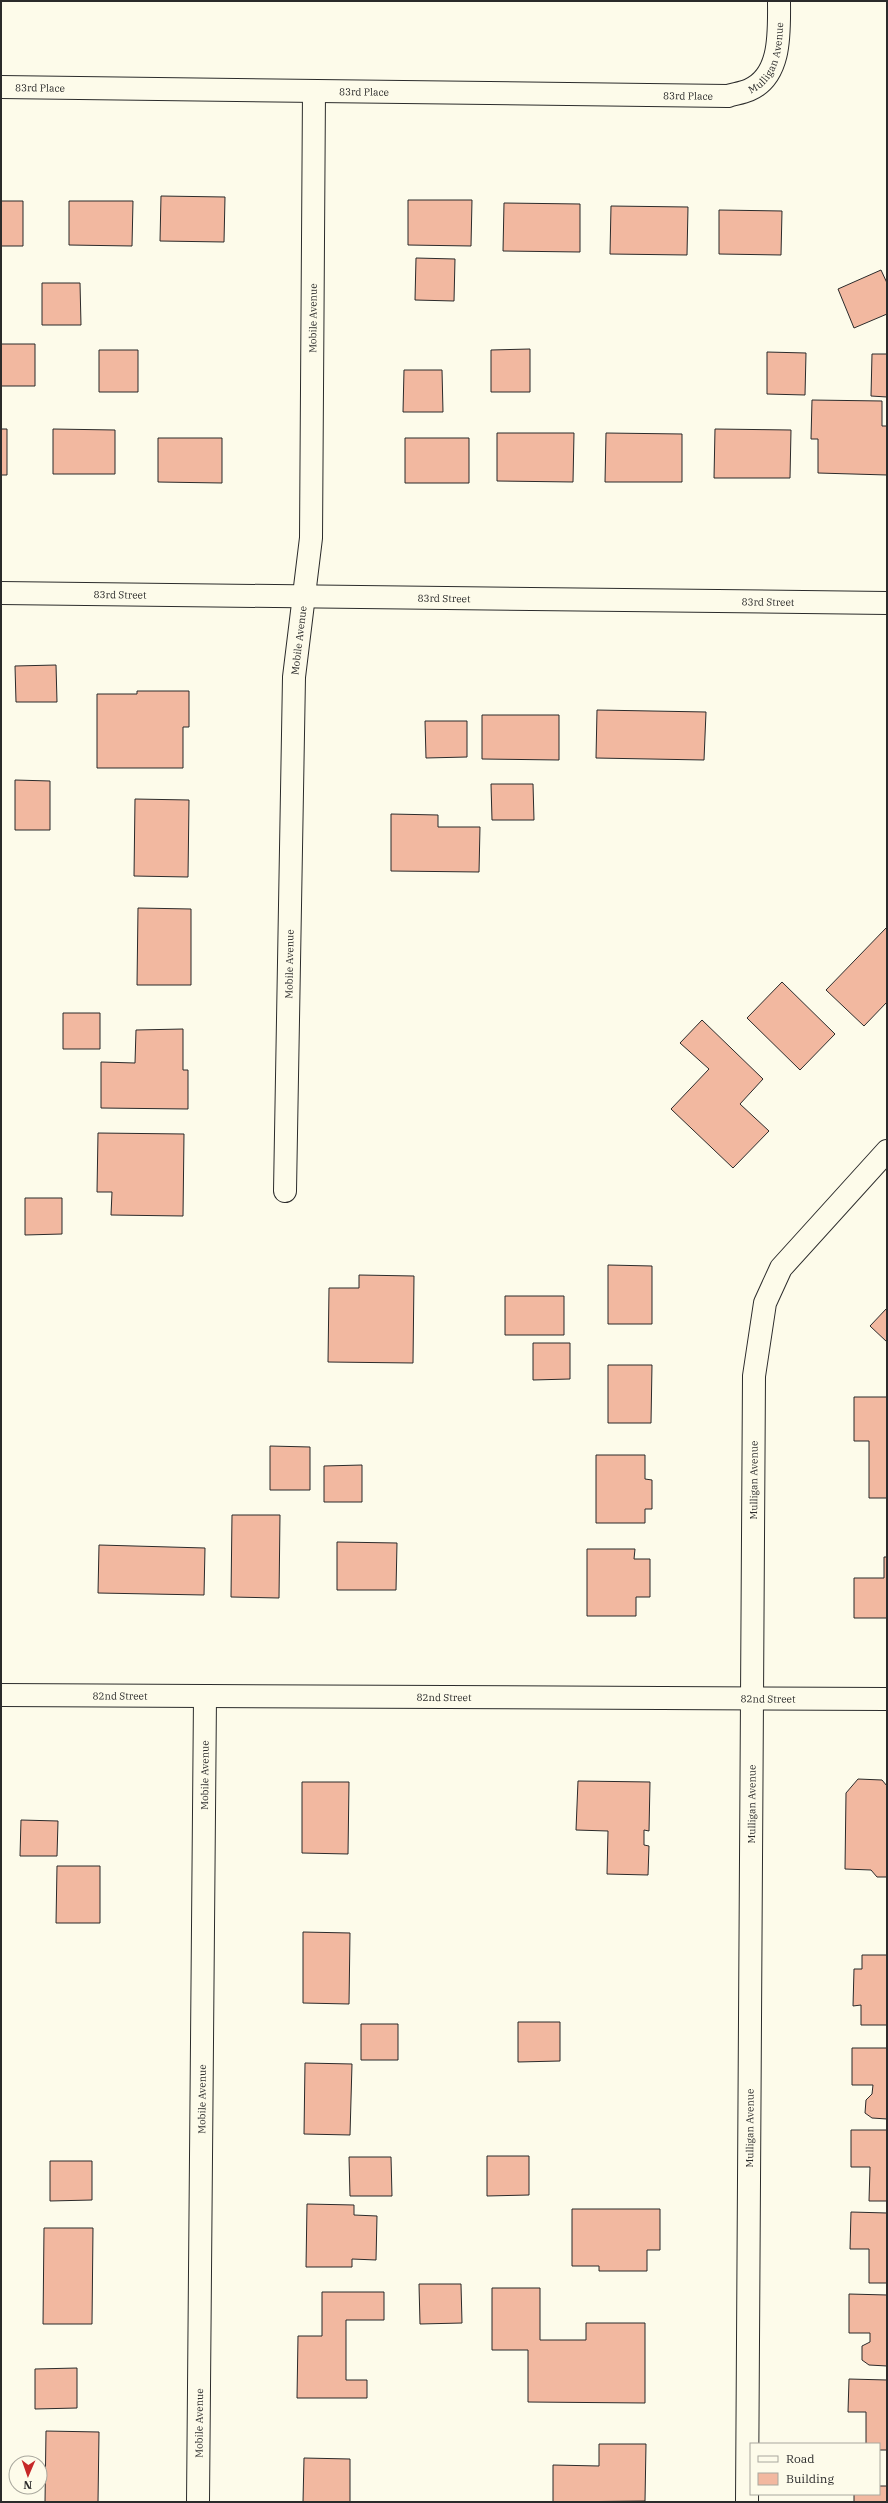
<svg xmlns="http://www.w3.org/2000/svg" width="888" height="2503" font-family="'IBM Plex Serif',serif">
  <style>
    .building { fill: #f2b8a0; stroke: #2b2b2b }
    .lines { fill: none; stroke-linecap: round; stroke-linejoin: round }
    .minor-casing { stroke: #2b2b2b; stroke-width: 24 }
    .minor { stroke: #fdfbea; stroke-width: 22 }
    .labels { text-anchor: middle; dominant-baseline: central; stroke-width: 3; stroke-linejoin: round; paint-order: stroke }
    .street-label { font-size: 10px; fill: #2b2b2b; stroke: #fdfbea }
  </style>
  <rect width="100%" height="100%" fill="#fdfbea"/>
  <path class="building" d="M161 196 225 197 224 242 160 241Z
    M408 200H472L471 246 408 245Z
    M1 201H23V246H1Z
    M69 201H133L132 246 69 245Z
    M504 203 580 204V252L503 251Z
    M611 206 688 207 687 255 610 254Z
    M719 210 782 211 781 255 719 254Z
    M416 258 455 259 454 301 415 300Z
    M881 270 887 283V314L854 328 838 289Z
    M42 283H80L81 325H42Z
    M1 344H35V386H1Z
    M530 349V392H491V350Z
    M99 350H138V392H99Z
    M767 352 806 353 805 395 767 394Z
    M872 354H887V397L871 396Z
    M404 370H442L443 412H403Z
    M812 400 882 401V426H887V475L818 473V439H811Z
    M1 429H7V475H1Z
    M53 429 115 430V474H53Z
    M715 429 791 430 790 478H714Z
    M497 433H574L573 482 497 481Z
    M606 433 682 434V482H605Z
    M158 438H222V483L158 482Z
    M405 438H469V483H405Z
    M56 665 57 702H16L15 666Z
    M137 691H189V727H183V768H97V694H137Z
    M597 710 706 712 704 760 596 758Z
    M482 715H559V760L482 759Z
    M425 721H467V757L426 758Z
    M15 780 50 781V830H15Z
    M491 784H533L534 820H492Z
    M135 799 189 800 188 877 134 876Z
    M391 814 438 815V827H480L479 872 391 871Z
    M138 908 191 909V985H137Z
    M887 927V1002L864 1026 826 990Z
    M782 982 835 1034 800 1070 747 1018Z
    M63 1013H100V1049H63Z
    M702 1020 763 1079 740 1104 769 1131 733 1168 671 1109 709 1069 680 1043Z
    M183 1029V1070H188V1109L101 1108V1062L135 1063 136 1030Z
    M98 1133 184 1134 183 1216 111 1215 112 1192H97Z
    M25 1198H62V1234L25 1235Z
    M608 1265 652 1266V1324H608Z
    M359 1275 414 1276 413 1363 328 1362 329 1288H359Z
    M505 1296H564V1335H505Z
    M887 1308V1342L870 1326Z
    M533 1343H570V1379L533 1380Z
    M608 1365H652L651 1423H608Z
    M854 1397H887V1498H869V1441H854Z
    M270 1446 310 1447V1490H270Z
    M596 1455H645V1479L652 1480V1509H645V1523H596Z
    M362 1465V1502H324V1466Z
    M232 1515H280L279 1598 231 1597Z
    M337 1542 397 1543 396 1590H337Z
    M99 1545 205 1548 204 1595 98 1593Z
    M587 1549H635L634 1559H650V1597H636V1616H587Z
    M884 1557H887V1618H854V1578H884Z
    M858 1779 882 1780 887 1786V1877H877L871 1870 845 1869 846 1793Z
    M578 1781 650 1782 649 1831 644 1830V1845L649 1846 648 1875 607 1874 608 1831 576 1830Z
    M302 1782H349L348 1854 302 1853Z
    M21 1820 58 1821 57 1856H20Z
    M57 1866H100V1923H56Z
    M303 1932 350 1933 349 2004 303 2003Z
    M862 1955H887V2025H861V2005L853 2006 854 1969H862Z
    M518 2022H560V2061L518 2062Z
    M361 2024H398V2060H361Z
    M852 2048H887V2119L872 2118 865 2113 866 2100 872 2094 873 2085H852Z
    M305 2063 352 2064 350 2135 304 2134Z
    M851 2130H887V2201H869L870 2167H851Z
    M487 2156H529V2195L487 2196Z
    M349 2157H391L392 2196H350Z
    M50 2161H92V2200L50 2201Z
    M307 2204 354 2205V2215L377 2216 376 2260 352 2259V2267H306Z
    M572 2209H660V2250H647V2271H599V2266H572Z
    M851 2212 887 2213V2283H869V2249H850Z
    M44 2228H93L92 2324H43Z
    M419 2284H461L462 2323 420 2324Z
    M492 2288H540V2340H586V2323H645V2403L528 2402V2350H492Z
    M322 2292H384V2320H346V2380H367V2398H297L298 2336H322Z
    M849 2294 887 2295V2366L869 2365 862 2360V2346L870 2342V2333H849Z
    M77 2368V2408L35 2409V2369Z
    M849 2379 887 2380V2450H879V2444H866V2412H848Z
    M46 2431 99 2432 98 2502H45Z
    M599 2444H646L645 2501 553 2502V2465L599 2466Z
    M304 2458 350 2459V2502H303Z
    M879 2486H887V2502H854V2494H879Z"/>
  <g class="lines">
    <g class="minor-casing">
      <g id="minor">
        <path id="s1" d="M1 87 728 96C734 94 742 93 749 90 782 76 779 31 779 1"/>
        <path id="s2" d="M1 593 887 603"/>
        <path id="s3" d="M285 1191 294 677 311 538 314 91"/>
        <path id="s4" d="M1 1695 887 1699"/>
        <path id="s5" d="M198 2502 205 1697"/>
        <path id="s6" d="M747 2502 754 1376 765 1303 781 1268 887 1151"/>
      </g>
    </g>
    <use href="#minor" class="minor"/>
  </g>
  <g class="labels">
    <g class="street-label">
      <text stroke="none"><textPath href="#s1" startOffset="788">Mulligan Avenue</textPath></text>
      <text stroke="none"><textPath href="#s1" startOffset="39">83rd Place</textPath></text>
      <text stroke="none"><textPath href="#s1" startOffset="363">83rd Place</textPath></text>
      <text stroke="none"><textPath href="#s1" startOffset="687">83rd Place</textPath></text>
      <text stroke="none"><textPath href="#s3" startOffset="874">Mobile Avenue</textPath></text>
      <text stroke="none"><textPath href="#s2" startOffset="119">83rd Street</textPath></text>
      <text stroke="none"><textPath href="#s2" startOffset="443">83rd Street</textPath></text>
      <text stroke="none"><textPath href="#s2" startOffset="767">83rd Street</textPath></text>
      <text stroke="none"><textPath href="#s3" startOffset="551">Mobile Avenue</textPath></text>
      <text stroke="none"><textPath href="#s3" startOffset="227">Mobile Avenue</textPath></text>
      <text stroke="none"><textPath href="#s6" startOffset="1022">Mulligan Avenue</textPath></text>
      <text stroke="none"><textPath href="#s4" startOffset="119">82nd Street</textPath></text>
      <text stroke="none"><textPath href="#s4" startOffset="443">82nd Street</textPath></text>
      <text stroke="none"><textPath href="#s4" startOffset="767">82nd Street</textPath></text>
      <text stroke="none"><textPath href="#s5" startOffset="727">Mobile Avenue</textPath></text>
      <text stroke="none"><textPath href="#s6" startOffset="698">Mulligan Avenue</textPath></text>
      <text stroke="none"><textPath href="#s5" startOffset="403">Mobile Avenue</textPath></text>
      <text stroke="none"><textPath href="#s6" startOffset="374">Mulligan Avenue</textPath></text>
      <text stroke="none"><textPath href="#s5" startOffset="79">Mobile Avenue</textPath></text>
    </g>
  </g>
  <rect width="888" height="2503" fill="none" stroke="#2b2b2b" stroke-width="4"/>
  <rect x="750" y="2443" width="130" height="52" fill="#fdfbea" stroke="#a9a89e"/>
  <rect x="758" y="2456" width="20" height="6" fill="#fdfbea" stroke="#a9a89e"/>
  <text x="786" y="2463" font-size="12" fill="#2b2b2b">Road</text>
  <rect x="758" y="2473" width="20" height="12" fill="#f2b8a0" stroke="#a9a89e"/>
  <text x="786" y="2483" font-size="12" fill="#2b2b2b">Building</text>
  <g transform="translate(28 2475) rotate(182)"><circle r="19" fill="#fdfbea" stroke="#a9a89e"/>
  <path d="M0-3L7 15L0 10L-7 15Z" fill="#c62828"/>
  <text y="-6" font-size="11" font-weight="bold" text-anchor="middle" fill="#2b2b2b">N</text>
  </g>
</svg>
